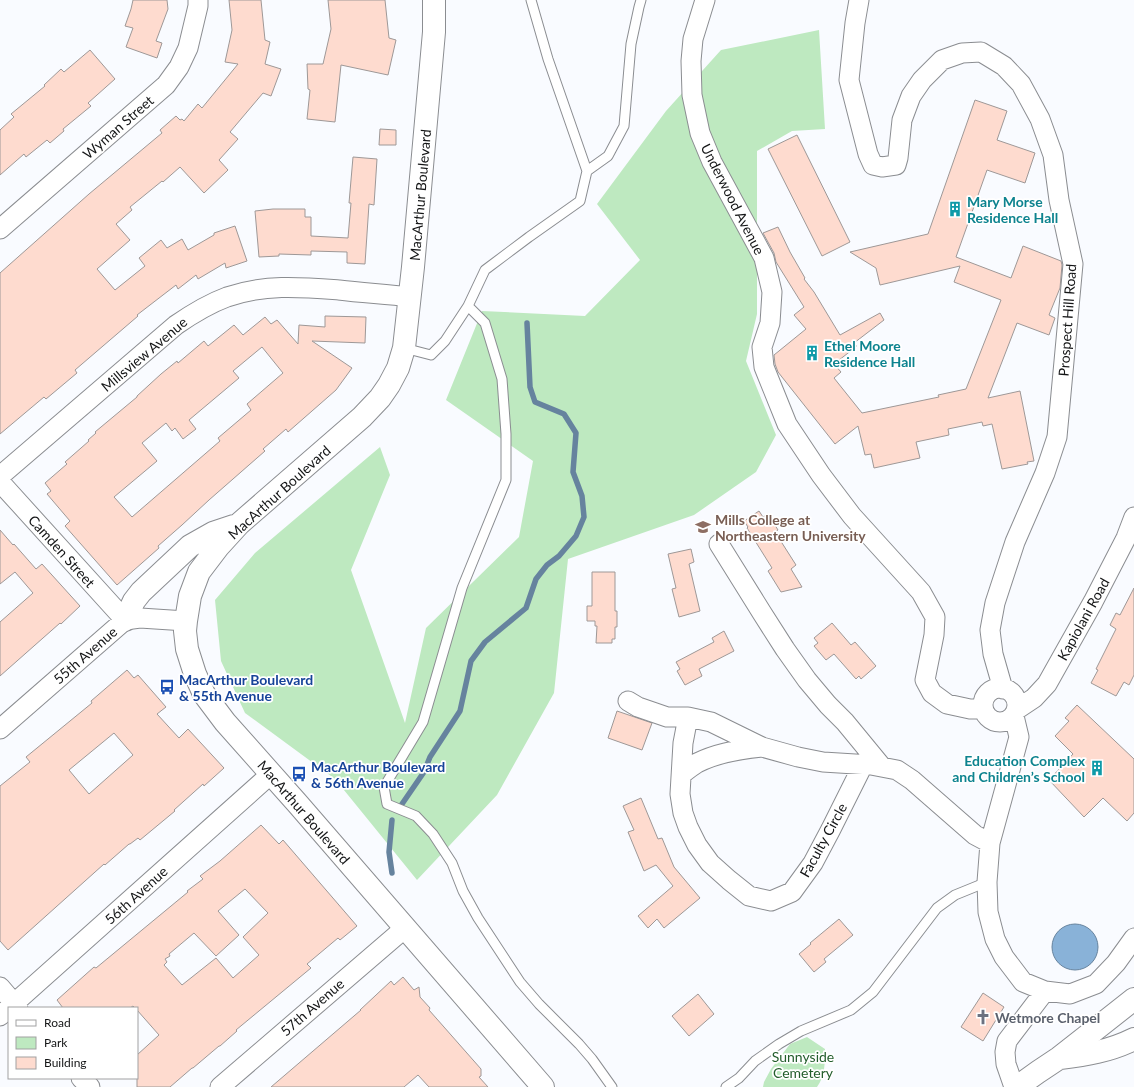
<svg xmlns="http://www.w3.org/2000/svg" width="1134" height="1087" font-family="Lato,sans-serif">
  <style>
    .green { fill: #bee9c0 }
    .water { fill: #89b2d8; stroke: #66839e }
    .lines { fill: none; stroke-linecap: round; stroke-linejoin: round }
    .stream { stroke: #66839e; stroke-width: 5.5 }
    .building { fill: #fedbcf; stroke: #9e9897; fill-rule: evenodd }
    .service-casing { stroke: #8b8d91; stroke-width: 11 }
    .minor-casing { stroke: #8b8d91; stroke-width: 21 }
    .secondary-casing { stroke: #8b8d91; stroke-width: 24 }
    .service { stroke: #fff; stroke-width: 9 }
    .minor { stroke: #fff; stroke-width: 19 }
    .secondary { stroke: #fff; stroke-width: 22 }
    .labels { text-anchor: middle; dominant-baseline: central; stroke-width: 3.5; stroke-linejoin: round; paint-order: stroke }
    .street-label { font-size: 14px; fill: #141516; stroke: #fff }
    .culture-label { font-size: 14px; font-weight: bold; fill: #0d838f; stroke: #fff; text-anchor: start }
    .education-label { font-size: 14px; font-weight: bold; fill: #785e54; stroke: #fff; text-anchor: start }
    .transit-label { font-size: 14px; font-weight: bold; fill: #164399; stroke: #fff; text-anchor: start }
    .worship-label { font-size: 14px; font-weight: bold; fill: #5b616d; stroke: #fff; text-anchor: start }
    .park-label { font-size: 14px; fill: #225d2b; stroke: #fff }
  </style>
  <rect width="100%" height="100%" fill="#f9fbff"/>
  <path class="green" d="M819 30 825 129 792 131 757 151V314L746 361 776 435 756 472 694 515 568 559 554 693 497 795 417 880 335 779 245 713 221 661 215 600 255 553 380 447 390 475 351 570 405 723 426 628 519 537 533 461 446 400 482 311 585 316 640 260 597 204 666 111 721 50Z
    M807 1037 825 1049C825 1063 825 1076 817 1087H763L764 1082 771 1069 790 1044Z"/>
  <path class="water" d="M1052 947a23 23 0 1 1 46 0a23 23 0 1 1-46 0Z"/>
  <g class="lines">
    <path class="stream" d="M402 804 424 772 430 757 460 711 471 661 485 642 526 608 536 579 547 565 559 556 576 536 584 517 582 496 573 472 576 433 564 414 535 402 530 387 527 323
      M392 873 389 852 392 820"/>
  </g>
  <path class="building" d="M133 0H167L168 9 156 41 162 43 157 58 126 47 133 28 125 26 131 9Z
    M229 0H261L265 40 270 42 265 64 281 69 271 96 263 93 230 132 238 139 219 160 228 170 204 193 180 167 163 182 162 181 130 207 132 210 116 224 130 240 97 269 115 290 145 266 139 258 161 240 167 248 182 239 188 250 214 235V233L235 226 247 261 226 268 225 263 198 279 196 275 178 289 176 285 137 315 138 316 75 370 77 373 46 399 44 397 0 434V273L89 194 162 133 160 130 176 116 180 120 182 119 184 121 198 104 202 108 238 64 225 62 232 30Z
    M328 0H385L389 38 396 40 388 75 341 65 335 122 307 119 310 90 308 89 307 64H323L331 29Z
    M90 50 115 79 88 103 91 106 63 129 64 131 50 143 47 140 26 157 24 154 0 175V130L14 117 11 114 45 86 44 85 61 69 64 72Z
    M975 100 1007 111 997 140 1035 153 1025 183 987 170 956 257 1011 278 1023 246 1061 261 1062 265 1060 288 1049 315 1055 318 1049 335 1017 323 988 398 1020 391 1034 461 1027 462 1028 464 1002 469 992 424 983 426 982 422 948 429 949 435 916 442 920 458 874 468 871 454 865 455 858 426 835 444 778 372 775 364 774 355 806 329 794 315 804 307 776 262 774 253 763 233 778 227 790 252 805 278 804 279 814 292 840 335 880 313 884 320 854 343 857 346 834 364 841 372 834 378 862 413 939 397 938 395 966 389 1001 300 954 282 960 266 880 285 876 268 850 252 928 234Z
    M380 129 396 130V145H379Z
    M797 135 850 242 822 256 768 149Z
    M353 157 377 159 374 205 369 204 365 264 347 263V252L311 251V255L279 254V256L259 257 255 211 273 209H305V217H311V236L348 238 351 203H349Z
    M325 316 366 317 365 343 312 341 352 368 336 390 288 432 286 429 263 449 265 451 209 500 182 525 158 546 159 548 117 585 65 526 70 521 47 494 51 491 45 483 67 464 65 462 89 441 88 440 96 433 95 432 137 397V396L161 374 177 361 178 363 204 341 208 346 234 325 243 335 265 317 271 324 277 320 298 344 299 325 325 327ZM262 347 283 373 247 404 251 410 218 438 220 441 132 517 114 497 157 461 142 443 166 423 172 431 175 428 183 439 196 429 189 420 239 378 233 371Z
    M759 511 763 517 768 514 778 530 775 532 796 565 791 569 802 587 781 592 768 571 772 568 747 528 748 527 744 521Z
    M0 530 13 545 14 544 36 569 42 564 80 606 61 624 60 623 0 676V622L33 593 15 572 0 584Z
    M691 549 694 562 689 564 700 611 679 617 672 589 676 588 668 554Z
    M592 572H615V611H617V627H615V639H612V643H596L597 626H595V621H587V606H592Z
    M1134 588V675L1129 685 1124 682 1116 696 1091 683 1098 670 1096 669 1116 629 1110 625 1116 613 1120 615Z
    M832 623 851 645 855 642 876 666 861 679 859 676 856 679 834 654 826 660 814 646 818 643 814 638Z
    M724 631 734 651 699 669 702 676 685 685 677 671 680 669 676 662 714 642 712 638Z
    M127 670 134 678 138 675 166 707 157 714 179 738 188 729 224 768 204 786 203 784 174 810 175 811 140 840 138 838 130 844H129L105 865 104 864 8 950 0 941V786L30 762 26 757 92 703 91 701 98 695ZM114 733 133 755 89 794 69 770Z
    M1077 705 1134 759V813L1127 821 1103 798 1084 817 1049 780 1073 754 1055 736 1069 721 1065 718Z
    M617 711 652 723 642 750 608 738Z
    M641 798 658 839 662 838 674 867 700 898 664 928 657 919 648 928 638 916 673 886 656 865 644 871 628 832 634 830 623 806Z
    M261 825 279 844 283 840 357 926 340 940 338 938 307 964 311 968 236 1030 237 1031 220 1046H219L193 1068H192L170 1087H137V1055L159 1035 137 1010V1008H135L133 1006 130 1008H63L57 1000 94 967 96 968 188 892 187 891 203 879 200 876 220 861ZM245 889 268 913 243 937 259 955 233 978 216 958 182 985 164 965 167 962 165 959 170 956 169 954 194 933 216 956 239 935 218 911Z
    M839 919 853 935 824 959 826 962 814 972 799 954 811 944 810 943Z
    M403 977 414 990 419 987 420 997 430 1008 429 1010 481 1069V1076L479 1077 488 1087H429L418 1075 404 1087H271L361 1010H360L391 981 394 985Z
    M983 993 1004 1007 983 1041 961 1027Z
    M698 994 714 1014 689 1036 672 1016Z"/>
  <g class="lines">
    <g class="service-casing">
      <path id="service" d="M587 171 608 156 624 126 631 44 639 7 641 0
        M468 306 485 323 502 379 506 434V480L462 588 423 722 384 787 387 804 416 816 433 834 452 863 463 891 478 918 520 982 539 1004 579 1044 592 1059 612 1087
        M404 348 431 355 445 341 468 306 485 270 529 237 580 201 587 171 548 59 531 0
        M726 1087 739 1078 755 1061 779 1044 801 1031 851 1010 873 992 937 908 955 895 987 882"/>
    </g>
    <g class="minor-casing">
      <path id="minor" d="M705 0 693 39 691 61 692 95 700 133 712 162 764 258 772 292 770 323 762 347 764 367 787 424 821 475 852 516 921 592 935 617 934 635 925 680 932 693 947 704 970 709H983
        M859 0 855 23 849 80 868 154 873 165 882 167 896 165 898 158 902 120 911 96 922 80 942 60 962 53 981 52 1004 66 1021 84 1040 119 1053 155 1059 200 1073 264 1057 437 1045 473 1015 542 995 603 990 630 993 654 1003 689
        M0 229 166 85 179 67 188 48 198 6V0
        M0 476 176 325C192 314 208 304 227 297 265 284 300 287 339 290 363 293 386 294 410 297
        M0 482 125 620
        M719 544 762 613 785 649 807 680 828 705 845 722 882 767
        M983 705a17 17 0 1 1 34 0a17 17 0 1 1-34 0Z
        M628 701 638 707 667 717H688L711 722 762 747 798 757 823 762 871 765 897 770 912 780 975 835 990 843
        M1016 710 1034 698 1047 684 1093 602 1126 538 1134 517
        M1014 716 1019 737 990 843 987 882 988 912 995 939 1004 957 1023 982 1045 991 1070 994 1096 984 1116 963 1134 938
        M688 717 683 743 680 794 683 813 688 827 697 845 710 863 729 880 749 896 771 901 792 892 813 863 831 829 863 765
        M0 729 125 620 140 618 186 621
        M682 774C687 770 692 766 697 763 717 753 740 749 762 747
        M0 987 18 1008
        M0 1016 271 774
        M81 1078 90 1087
        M220 1087 405 928
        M1014 1087 1006 1064 1005 1052 1007 1041 1045 991"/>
    </g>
    <g class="secondary-casing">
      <path id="secondary" d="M434 0V32L413 267 404 348 398 368 389 385 380 398 362 417 239 524 218 547 199 572 190 596 186 621 185 631 187 649 195 674 204 694 225 722 297 803 543 1087
        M125 620 134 601 141 592 190 546 213 533 234 526
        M1060 1058C1086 1055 1110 1051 1134 1039
        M1017 1087 1038 1072 1059 1058 1134 999"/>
    </g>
    <use href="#service" class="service"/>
    <use href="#minor" class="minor"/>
    <use href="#secondary" class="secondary"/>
  </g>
  <defs>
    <g id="building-bare" transform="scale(1.2)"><path d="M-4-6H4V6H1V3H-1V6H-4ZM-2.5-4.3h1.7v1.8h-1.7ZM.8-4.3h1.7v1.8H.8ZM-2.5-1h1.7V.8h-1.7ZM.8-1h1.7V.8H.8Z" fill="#0f9aa8" stroke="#fff" stroke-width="2.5" paint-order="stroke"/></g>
    <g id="university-bare" transform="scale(1.2)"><path d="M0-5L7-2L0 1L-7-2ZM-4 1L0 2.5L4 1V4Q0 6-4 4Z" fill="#8d6e63" stroke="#fff" stroke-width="2.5" paint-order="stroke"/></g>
    <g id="bus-bare" transform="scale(1.2)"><path d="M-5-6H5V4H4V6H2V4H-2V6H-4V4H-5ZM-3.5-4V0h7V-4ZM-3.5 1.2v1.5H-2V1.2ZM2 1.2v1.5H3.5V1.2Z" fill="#1a4fb4" stroke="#fff" stroke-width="2.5" paint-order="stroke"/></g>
    <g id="church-bare" transform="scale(1.2)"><path d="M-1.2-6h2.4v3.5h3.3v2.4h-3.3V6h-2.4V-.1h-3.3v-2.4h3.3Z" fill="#6b7280" stroke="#fff" stroke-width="2.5" paint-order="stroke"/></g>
  </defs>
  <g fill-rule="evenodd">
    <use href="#building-bare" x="955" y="209"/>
    <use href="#building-bare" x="812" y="353"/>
    <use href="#university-bare" x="703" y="527"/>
    <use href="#bus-bare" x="167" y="687"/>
    <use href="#building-bare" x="1097" y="768"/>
    <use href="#bus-bare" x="299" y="774"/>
    <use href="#church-bare" x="983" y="1017"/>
  </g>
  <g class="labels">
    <g class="street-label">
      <text transform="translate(118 127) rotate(-41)">Wyman Street</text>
      <text transform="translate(420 195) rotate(-85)">MacArthur Boulevard</text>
      <text transform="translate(733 199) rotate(63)">Underwood Avenue</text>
      <text transform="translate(1067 320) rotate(-86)">Prospect Hill Road</text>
      <text transform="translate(144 354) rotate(-40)">Millsview Avenue</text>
      <text transform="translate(279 492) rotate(-42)">MacArthur Boulevard</text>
      <text transform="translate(62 551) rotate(48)">Camden Street</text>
      <text transform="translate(1083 619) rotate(-61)">Kapiolani Road</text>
      <text transform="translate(85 655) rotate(-41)">55th Avenue</text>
      <text transform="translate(304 812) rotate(49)">MacArthur Boulevard</text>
      <text transform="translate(823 840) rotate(-61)">Faculty Circle</text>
      <text transform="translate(136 895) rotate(-42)">56th Avenue</text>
      <text transform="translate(312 1007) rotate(-41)">57th Avenue</text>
    </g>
    <g class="culture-label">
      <text x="967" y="201">Mary Morse<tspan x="967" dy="16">Residence Hall</tspan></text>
      <text x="824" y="345">Ethel Moore<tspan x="824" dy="16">Residence Hall</tspan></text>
      <text x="1085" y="760" text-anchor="end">Education Complex<tspan x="1085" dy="16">and Children’s School</tspan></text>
    </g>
    <g class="education-label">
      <text x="715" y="519">Mills College at<tspan x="715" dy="16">Northeastern University</tspan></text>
    </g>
    <g class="transit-label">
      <text x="179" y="679">MacArthur Boulevard<tspan x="179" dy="16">&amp; 55th Avenue</tspan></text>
      <text x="311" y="766">MacArthur Boulevard<tspan x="311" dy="16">&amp; 56th Avenue</tspan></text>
    </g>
    <g class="worship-label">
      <text x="995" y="1017">Wetmore Chapel</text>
    </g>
    <g class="park-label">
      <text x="803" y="1056">Sunnyside<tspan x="803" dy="16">Cemetery</tspan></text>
    </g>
  </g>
  <rect x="8" y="1007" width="130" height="72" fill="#ffffff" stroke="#a1a1a2"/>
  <rect x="16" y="1020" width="20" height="6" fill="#ffffff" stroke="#a1a1a2"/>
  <text x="44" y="1027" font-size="12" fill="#141516">Road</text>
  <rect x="16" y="1037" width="20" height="12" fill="#bee9c0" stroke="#a1a1a2"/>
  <text x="44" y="1047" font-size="12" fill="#141516">Park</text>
  <rect x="16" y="1057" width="20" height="12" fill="#fedbcf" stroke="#a1a1a2"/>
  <text x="44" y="1067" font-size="12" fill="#141516">Building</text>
</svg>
